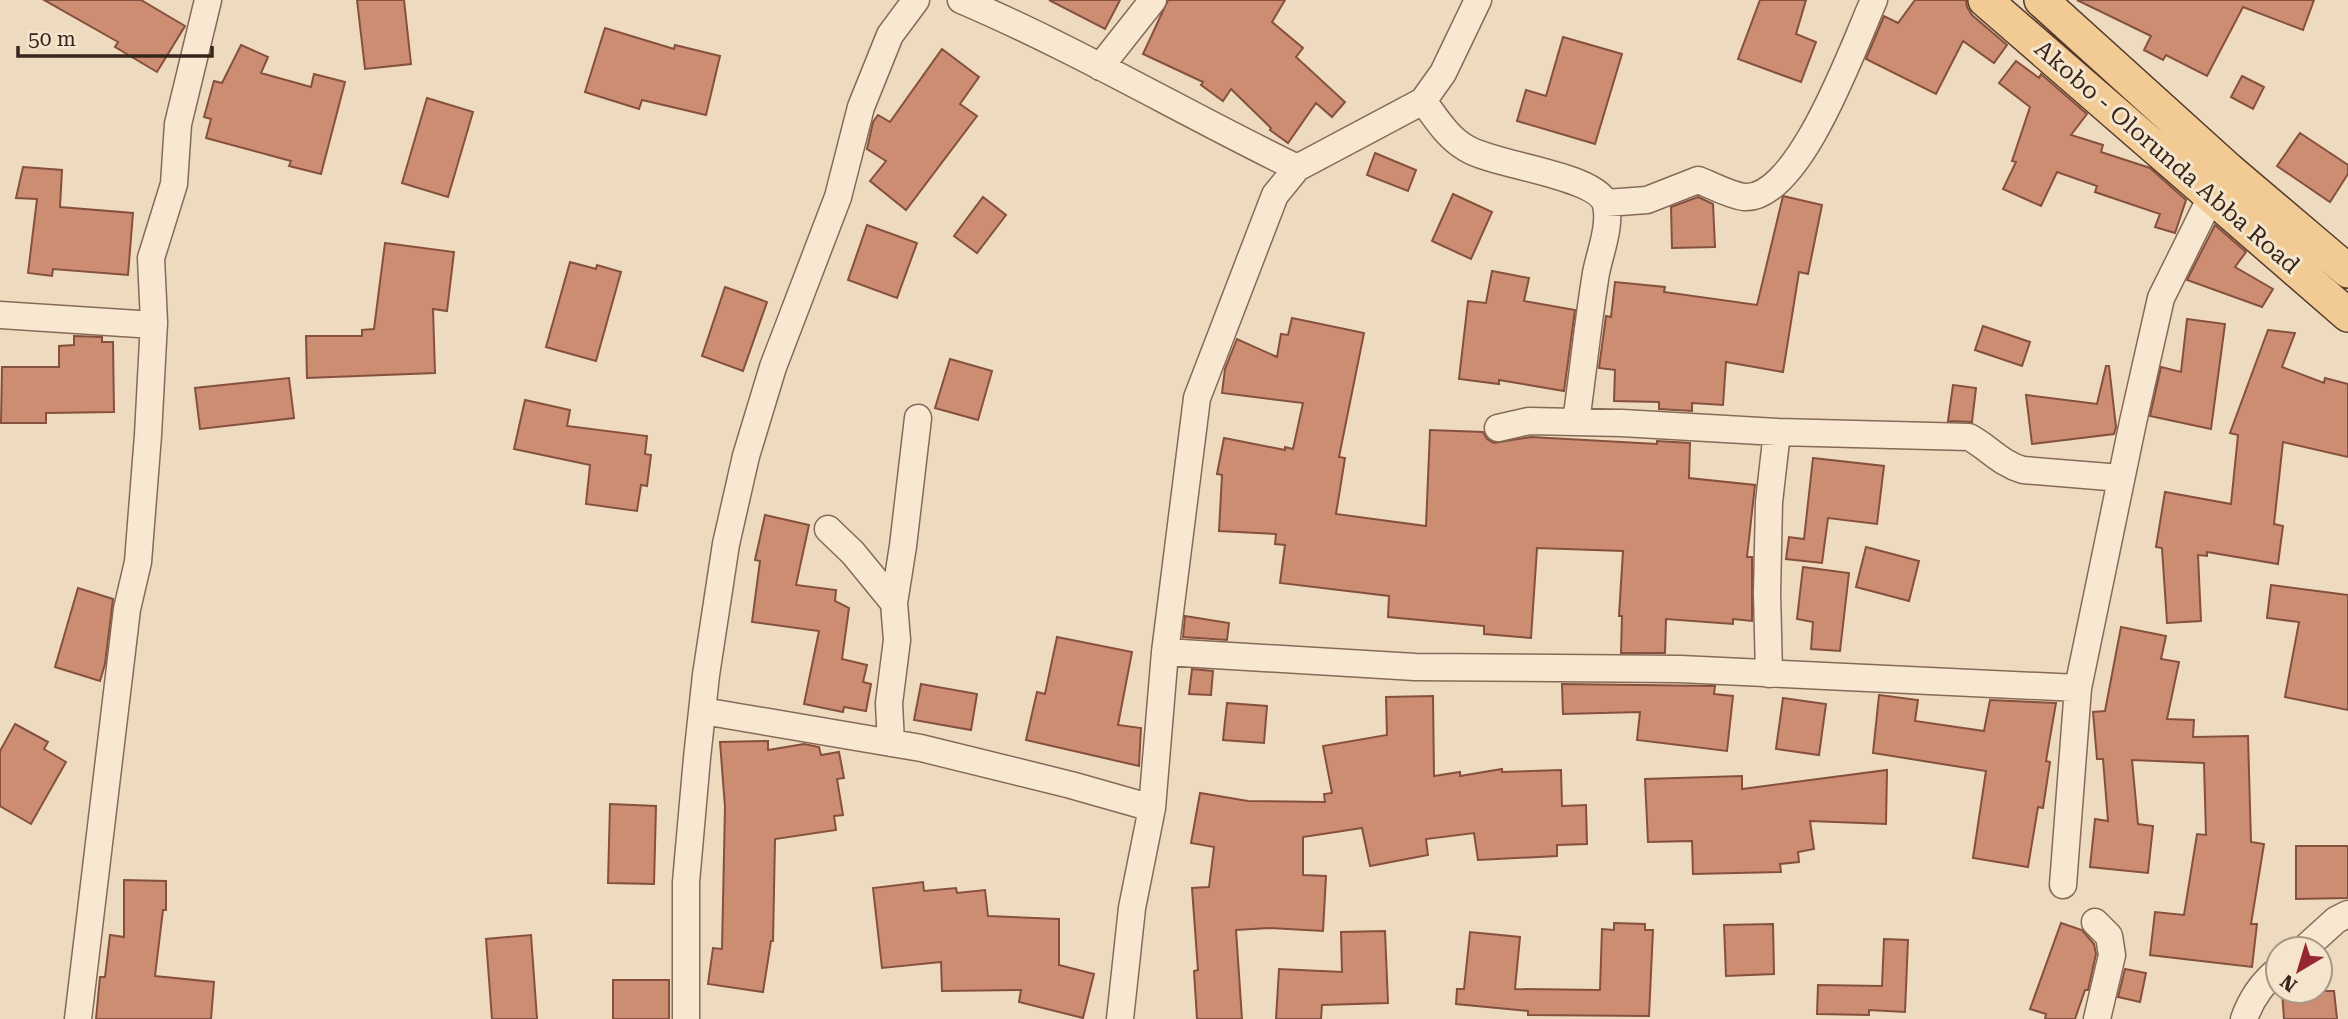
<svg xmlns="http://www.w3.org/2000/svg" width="2348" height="1019" font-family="'Roboto Serif',serif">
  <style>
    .building { fill: #cc8d73; stroke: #85503d; stroke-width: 2 }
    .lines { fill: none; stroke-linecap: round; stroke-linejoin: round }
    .minor-casing { stroke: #866a57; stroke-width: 29 }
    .major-casing { stroke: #53392b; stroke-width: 36 }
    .minor { stroke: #f9e8d1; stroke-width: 26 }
    .major { stroke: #f2ca94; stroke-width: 33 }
    .labels { text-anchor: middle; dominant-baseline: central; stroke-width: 6; stroke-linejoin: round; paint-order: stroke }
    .street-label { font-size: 24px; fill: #35251c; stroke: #f5e5cd }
  </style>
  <rect width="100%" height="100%" fill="#eedabe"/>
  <path class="building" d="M44 0H141L185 26 157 72 115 47 118 42Z
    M357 0H404L411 64 365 69Z
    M1049 0H1120L1105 29Z
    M1168 0H1285L1272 22 1303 48 1296 57 1345 102 1332 117 1316 103 1288 143 1270 130 1271 128 1231 89 1223 101 1201 85 1203 82 1143 54Z
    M1760 0H1806L1796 34 1816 42 1801 82 1738 59Z
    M1915 0H1966L1967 7 1972 15 2007 45 1994 63 1963 41 1936 94 1866 59 1884 16 1898 23Z
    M2077 0H2314L2303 30 2243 7 2207 76 2166 55 2163 60 2144 50 2151 36Z
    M605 28 674 49 675 45 720 56 706 115 642 100 639 109 585 92Z
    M1563 37 1622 54 1595 144 1517 121 1526 90 1546 96Z
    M241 45 268 57 261 73 311 87 314 74 345 82 321 174 289 166 291 161 206 138 211 119 204 117 214 81 222 83Z
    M942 49 979 77 960 104 977 116 906 210 870 181 886 161 867 149 873 122 878 115 890 122Z
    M2016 61 2039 78 2041 74 2087 114 2071 135 2103 145 2101 152 2150 168 2186 200 2175 233 2155 227 2160 214 2095 192 2097 186 2057 172 2041 206 2003 189 2016 162 2012 161 2030 107 1999 83Z
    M2242 76 2264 87 2253 109 2231 97Z
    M427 98 473 112 448 197 402 183Z
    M2300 133 2348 165V174L2330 202 2277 166Z
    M1375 153 1416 170 1408 191 1367 175Z
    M23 167 62 170 60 207 133 213 128 275 53 269 52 276 28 273 37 199 16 198Z
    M1453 194 1492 212 1471 259 1432 241Z
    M1783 196 1822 205 1808 274 1799 272 1783 372 1726 362 1723 405 1692 403V411L1659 409V402L1614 401 1615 370 1599 368 1606 316 1611 317 1615 282 1665 287 1664 292 1757 305Z
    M983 197 1006 215 977 253 954 236Z
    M1698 197 1713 204 1715 247 1672 248 1671 207Z
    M867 225 917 243 897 298 848 280Z
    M2215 225 2246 252 2235 267 2273 289 2262 307 2187 280Z
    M385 243 454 252 447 311 433 309 435 373 307 378 306 336H362V330L374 329Z
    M570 262 596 269 597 265 621 272 596 361 546 347Z
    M1492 271 1529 278 1524 301 1575 310 1564 391 1499 380V384L1459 379 1468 301 1486 303Z
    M725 287 767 302 743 371 702 356Z
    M1292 318 1364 333 1339 457 1345 458 1336 514 1426 526 1430 430 1483 432 1487 439 1494 443 1531 437 1657 444V441L1690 443 1689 478 1755 485 1747 557H1752V621L1733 619V624L1666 619 1665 653H1621L1622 616H1619L1623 551 1537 548 1531 638 1484 634V626L1388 617 1389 596 1280 583 1285 545 1275 544 1276 534 1219 531 1222 475 1217 474 1224 438 1285 450V447L1293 449 1303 403 1222 393 1225 369 1237 339 1277 357 1281 334 1288 335Z
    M2187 319 2225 324 2211 429 2150 416 2161 367 2181 372Z
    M1983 326 2030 342 2022 366 1975 350Z
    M2268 330 2295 333 2282 367 2324 383 2325 378 2348 384V457L2283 442 2274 524 2283 526 2278 564 2207 552V556L2198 555 2201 621 2167 623 2162 548 2156 547 2165 492 2231 504 2238 435 2230 433Z
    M74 336 102 337V342H113L114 412 46 413V423H1L2 367H59V346L74 345Z
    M950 359 992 371 978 420 935 408Z
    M2106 366H2109L2116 427 2114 434 2032 444 2026 395 2097 404Z
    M289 378 294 418 200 429 195 388Z
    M1953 385 1976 388 1972 422 1948 421Z
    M525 400 570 410 567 426 647 436 645 454 651 455 647 486 641 485 637 511 586 504 590 465 514 449Z
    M1813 458 1884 466 1877 524 1828 518 1822 563 1786 559 1789 537 1804 539Z
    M765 515 809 525 796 585 836 590 835 601 849 608 842 659 867 665 863 682 871 684 866 711 844 707 843 712 804 704 819 631 752 622 760 561 755 560Z
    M1866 547 1919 561 1909 601 1856 587Z
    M1803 567 1849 573 1840 651 1811 649 1813 622 1797 619Z
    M2271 585 2348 595V710L2285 697 2299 622 2267 618Z
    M78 588 113 599 105 664 100 681 55 667Z
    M1185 616 1229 623 1227 640 1183 637Z
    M2121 627 2166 636 2161 659 2179 662 2167 719 2194 720 2193 737 2248 736 2251 842 2264 844 2251 924H2257L2252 967 2150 955 2155 912 2184 915 2197 834 2206 835 2204 763 2132 760 2138 824 2153 826 2148 873 2090 867 2095 819 2108 821 2103 759H2097L2093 712 2105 711Z
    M1057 637 1132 652 1118 725 1141 728 1139 766 1026 740 1037 692 1045 694Z
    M1192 669 1213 671 1211 695 1189 694Z
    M921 684 977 694 971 730 914 720Z
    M1562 684 1715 686 1714 694 1733 696 1727 751 1637 740 1640 712 1563 714Z
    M1879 695 1918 700 1915 721 1984 731 1990 700 2056 703 2046 761 2050 762 2043 808 2038 807 2028 867 1973 858 1986 771 1873 753Z
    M1433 696 1434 776 1460 772V776L1502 769V772L1561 770 1562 806 1586 805 1587 844 1557 845V856L1478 860 1474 833 1426 839 1428 855 1370 866 1362 828 1303 837V875L1326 876 1323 931 1269 928 1236 930 1242 1019H1197L1194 971 1198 970 1192 888 1209 887 1214 847 1191 843 1200 793 1248 801 1325 802 1324 794 1332 793 1323 746 1387 735 1386 697Z
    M1783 698 1826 704 1819 755 1776 749Z
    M1227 703 1267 706 1264 743 1223 740Z
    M15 724 48 742 44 749 66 762 31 824 0 806V751Z
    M768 741V750L804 744 819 747 821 755 839 752 844 778 837 779 843 815 834 816 836 830 775 839 773 941H771L763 992 708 984 713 948 722 949 725 807 720 742Z
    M1887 770 1886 824 1810 821 1814 849 1798 852 1799 862 1780 864 1781 872 1693 874 1692 841 1648 842 1645 779 1742 776V789Z
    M610 804 656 806 654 884 608 883Z
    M2296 846H2348V898L2296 899Z
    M124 880 166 881V910H163L155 976 214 982 211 1019H96L100 977H105L110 935 124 937Z
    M923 882 924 891 956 888 957 893 985 890 988 916 1059 919V965L1094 974 1083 1018 1019 1002 1021 990 942 991 941 962 882 968 873 888Z
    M1614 923 1645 924V930H1653L1649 1016 1528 1015V1011L1456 1004 1457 989H1464L1470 932 1520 937 1515 989 1600 990 1602 929 1614 930Z
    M2061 923 2082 930 2094 944 2096 954 2088 990H2085L2075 1019H2045L2046 1014 2030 1009Z
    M1773 924 1774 974 1726 976 1724 925Z
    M1385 931 1388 1003 1322 1005 1321 1019H1276L1279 969 1342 972 1341 932Z
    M531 935 537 1019H492L486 939Z
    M1884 939 1908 940 1905 1012 1869 1010V1015L1817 1014 1818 985 1882 986Z
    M2125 969 2146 973 2140 1002 2118 997Z
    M613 980H669V1019H613Z
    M2282 991H2334L2337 1019H2284Z"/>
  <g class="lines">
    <g class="minor-casing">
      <path id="minor" d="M961 0C1076 49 1184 113 1297 168
        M1100 67 1153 0
        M1423 101C1436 118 1447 137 1466 148 1494 166 1599 175 1606 205 1611 225 1600 253 1596 273 1588 322 1583 372 1576 422
        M1606 203 1647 200 1698 180C1712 185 1729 195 1744 197 1799 202 1855 42 1874 0
        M0 315 154 325
        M1498 428 1529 421 1622 423 1777 432 1969 437C1988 447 2001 464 2023 470L2121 478
        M828 529 853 553 894 603 897 640 889 703 891 743
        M894 603 903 546 918 418
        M1165 652 1415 667 1680 669 2078 688
        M1769 674 1767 593 1769 502 1777 432
        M703 711 921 748 1071 785 1152 808
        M2063 885 2078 688 2133 422 2161 298 2212 195
        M2095 922 2109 936 2112 955 2097 1019
        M2304 949 2336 920 2348 914
        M78 1019 127 609 138 562 148 435 154 322 151 258 174 184 178 124 208 0
        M686 1019V882L697 758 706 675 726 544 746 456 773 367 838 197 861 107 890 35 916 0
        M1120 1019 1132 908 1152 808 1165 652 1197 398 1275 195 1297 168 1423 101 1443 73 1478 0
        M2244 1019C2251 999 2261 984 2278 970"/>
    </g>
    <g class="major-casing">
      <path id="major" d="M1985 0 2348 315
        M2041 0 2229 170 2348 271"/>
    </g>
    <use href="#minor" class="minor"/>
    <use href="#major" class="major"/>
  </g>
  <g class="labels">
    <g class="street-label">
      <text transform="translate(2167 157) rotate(41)">Akobo - Olorunda Abba Road</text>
    </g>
  </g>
  <g transform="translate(2299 970) rotate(218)"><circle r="33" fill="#f5e5cd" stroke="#a89886" stroke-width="2"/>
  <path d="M0-5L12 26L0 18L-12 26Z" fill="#952735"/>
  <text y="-10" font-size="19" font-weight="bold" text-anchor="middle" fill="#35251c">N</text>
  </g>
  <path d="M18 46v10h194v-10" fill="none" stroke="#35251c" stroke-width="3.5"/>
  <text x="28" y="46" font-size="21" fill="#35251c" stroke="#f5e5cd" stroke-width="5" paint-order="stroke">50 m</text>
</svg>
